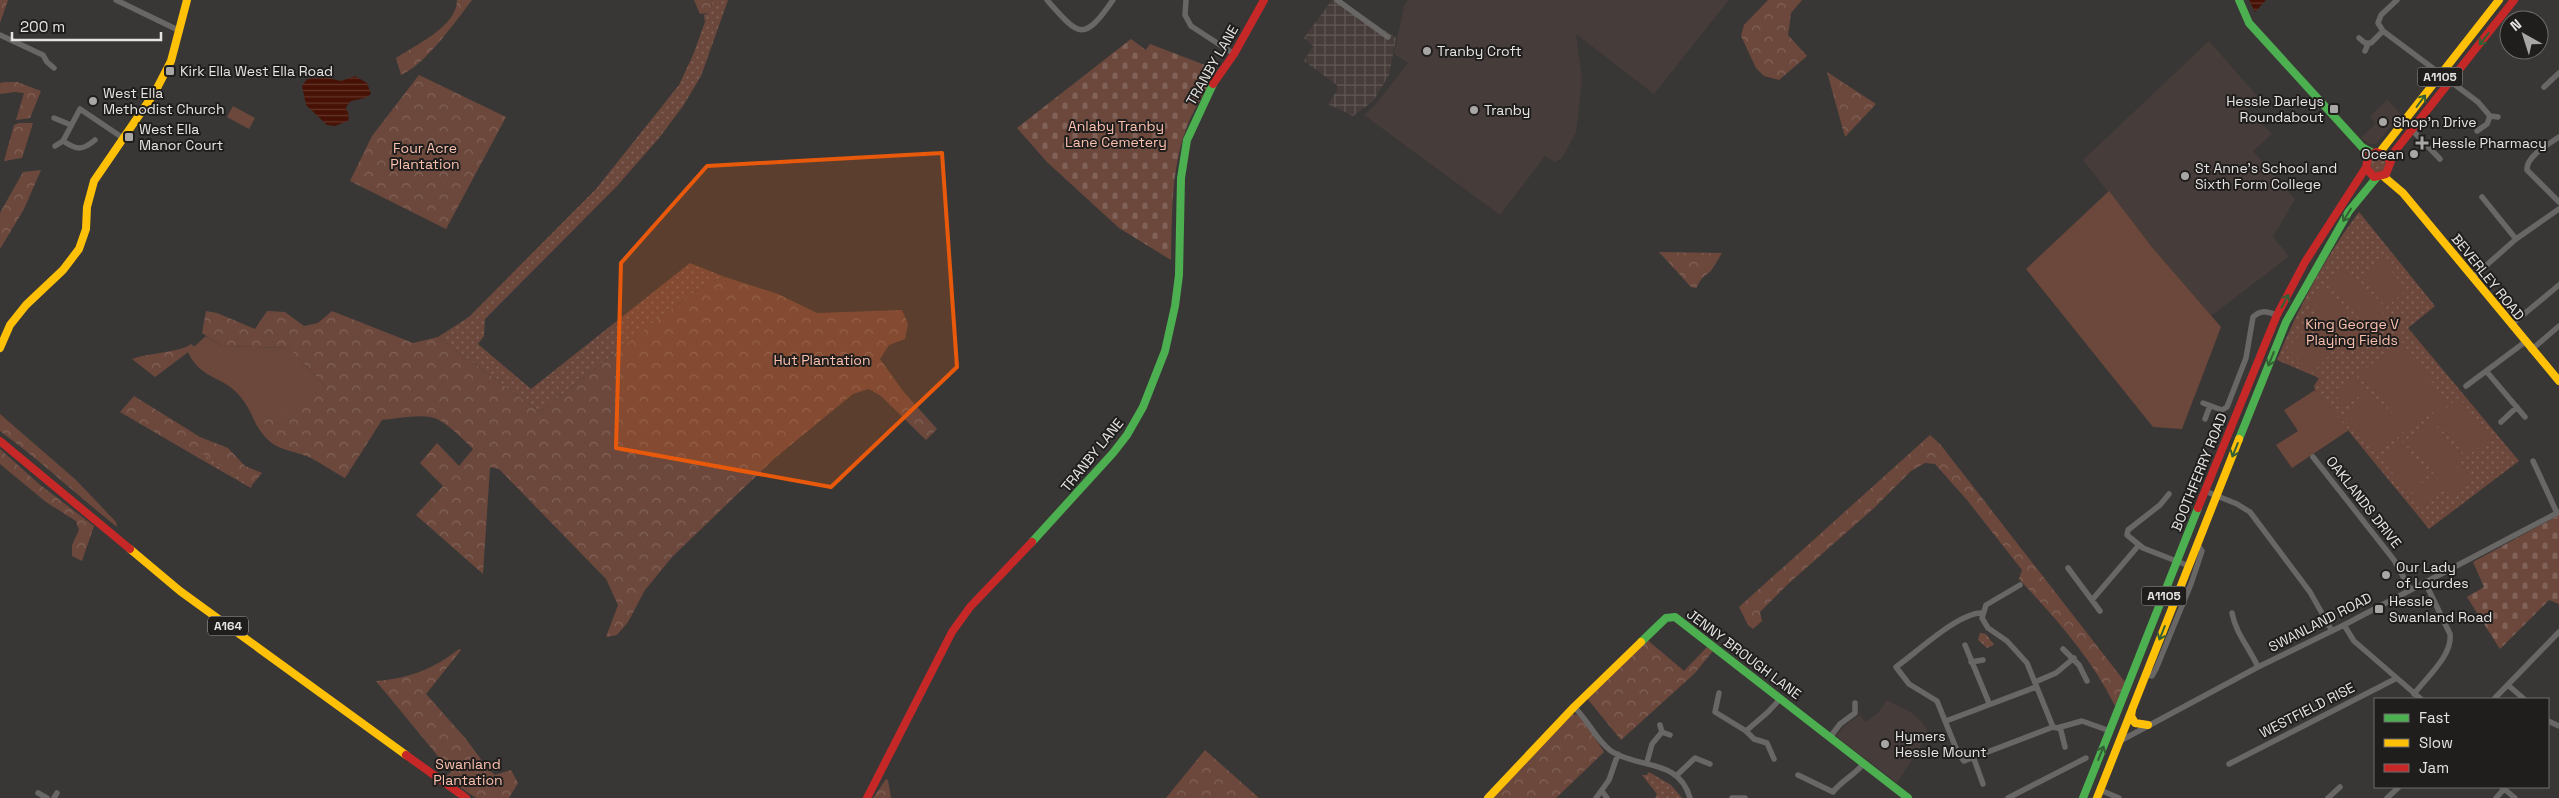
<svg xmlns="http://www.w3.org/2000/svg" width="2559" height="798" font-family="'Space Grotesk',sans-serif">
  <style>
    .built { fill: #463c39 }
    .industrial { fill: url(#industrial-grid) }
    .grass { fill: url(#grass-dots) }
    .forest { fill: url(#forest-crowns) }
    .cemetery { fill: url(#cemetery-stones) }
    .garden { fill: #6c483c }
    .water { fill: url(#water-rules) }
    .lines { fill: none; stroke-linecap: round; stroke-linejoin: round }
    .street { stroke: #686766; stroke-width: 5.5 }
    .fast { stroke: #4caf50; stroke-width: 8 }
    .slow { stroke: #ffc107; stroke-width: 8 }
    .jam { stroke: #c62828; stroke-width: 8 }
    .oneway { stroke: #345f34 }
    .marked { fill: #e8590c; fill-opacity: 0.2; stroke: #e8590c; stroke-width: 4; stroke-linejoin: round }
    .poi-dot { fill: #a9a7a6; stroke: #201e1d; stroke-width: 2 }
    .labels { text-anchor: middle; dominant-baseline: central; stroke-width: 4; stroke-linejoin: round; paint-order: stroke }
    .shield { fill: #201e1d; stroke: #aba8a8; stroke-width: 1 }
    .shield-label { font-size: 12px; font-weight: bold; fill: #e6e3e3 }
    .poi-label { font-size: 14px; fill: #e6e3e3; stroke: #201e1d; text-anchor: start }
    .street-label { font-size: 14px; fill: #e6e3e3; stroke: #201e1d }
    .park-label { font-size: 14px; fill: #fbc0ad; stroke: #201e1d }
  </style>
  <defs>
    <pattern id="industrial-grid" width="8" height="8" patternUnits="userSpaceOnUse" patternTransform="scale(1.25)"><rect width="8" height="8" fill="#463c39"/><path d="M0 4h8M4 0v8" fill="none" stroke="#615856"/></pattern>
    <pattern id="grass-dots" width="8" height="8" patternUnits="userSpaceOnUse" patternTransform="scale(1.25)"><rect width="8" height="8" fill="#6c483c"/><path d="M2 2h.1M6 6h.1" fill="none" stroke="#816258" stroke-width="1.8" stroke-linecap="round"/></pattern>
    <pattern id="forest-crowns" width="20" height="18" patternUnits="userSpaceOnUse" patternTransform="scale(1.25)"><rect width="20" height="18" fill="#6c483c"/><path d="M2 6a3 3 0 1 1 6 0M12 15a3 3 0 1 1 6 0" fill="none" stroke="#816258"/></pattern>
    <pattern id="cemetery-stones" width="16" height="16" patternUnits="userSpaceOnUse" patternTransform="scale(1.25)"><rect width="16" height="16" fill="#6c483c"/><path d="M2 7V4a2 2 0 0 1 4 0v3zM10 15v-3a2 2 0 0 1 4 0v3z" fill="#816258"/></pattern>
    <pattern id="water-rules" width="6" height="5" patternUnits="userSpaceOnUse" patternTransform="scale(1.25)"><rect width="6" height="5" fill="#471205"/><path d="M0 2.5h6" fill="none" stroke="#623429"/></pattern>
  </defs>
  <rect width="100%" height="100%" fill="#393736"/>
  <path class="built" d="M1408 0H1729L1654 94 1576 34 1582 80 1576 132 1562 158 1555 162 1545 156 1500 215 1364 115 1375 105 1408 63 1394 54 1404 6Z
    M2209 41 2259 98 2247 109 2272 134 2253 151 2295 199 2273 237 2288 255 2287 258 2211 316 2151 246 2083 160Z
    M2387 99 2401 114 2376 144H2370L2361 138 2376 123 2370 117Z
    M1887 700 1912 713 1922 722 1929 733 1897 783 1836 736 1845 725 1860 715 1865 722 1878 713Z"/>
  <path class="industrial" d="M1332 0H1339L1396 38 1389 75 1373 101 1353 116 1328 104 1337 91V85L1304 61 1313 46 1304 38Z"/>
  <path class="grass" d="M713 0H728L701 76 683 106 659 138 617 186 485 319 484 336 478 344 531 389 690 263 725 277 707 283 663 315 540 412 438 337 469 317 596 189 679 85 693 55 705 22 704 15 709 13Z
    M2376 156 2383 158 2386 162 2385 170 2373 173 2368 165 2370 160Z
    M2359 212 2435 306 2408 328 2519 461 2429 529 2315 390 2314 386 2319 378 2277 360C2298 308 2325 257 2359 212Z
    M201 452 252 485 251 488 197 457Z
    M1980 633 1986 634 1994 645 1987 648 1978 640Z
    M1649 772 1671 785 1682 798H1655L1657 794 1642 775H1647Z"/>
  <path class="forest" d="M0 0H8L0 23Z
    M457 0H472C455 22 426 64 401 75L396 58C415 45 457 27 457 0Z
    M694 0H713L709 13 700 14Z
    M1768 0H1802L1791 13 1788 35 1807 56 1779 80 1764 76 1756 68 1741 36 1744 25Z
    M1827 72 1876 104 1845 137Z
    M419 75 506 117 446 229 350 181 372 136Z
    M5 82H17L41 91 30 118 16 120 24 93 15 92 0 94V83Z
    M19 123H33L22 158 4 161 14 125Z
    M41 170 24 209 0 249V213L23 172Z
    M1659 252 1722 253 1711 271 1702 278 1696 288 1691 287Z
    M725 277 778 294 817 313 902 310 908 324 905 339 889 345 880 359 903 391 937 429 926 440 881 396 869 389 853 394 775 458 672 557 645 590 628 622 617 635 606 637 618 605 606 579 499 469 490 467 483 574 416 515 443 486 420 463 437 443 459 466 473 449C463 439 449 425 437 419 422 413 397 419 382 420L345 478C334 472 322 464 311 458 285 447 272 452 256 424L326 387 289 348 222 346 202 333 206 311 217 313 255 329 267 311 285 312 304 326 318 323 332 311 413 343 438 337 540 412 663 315 707 283Z
    M191 344 195 347 155 377 132 359C148 353 182 352 191 344Z
    M134 396 200 437 228 448 245 466 262 473 252 485 201 453 197 457 120 412Z
    M0 414 76 480 116 522 117 527C78 496 41 461 0 431Z
    M1930 435 1940 444 2125 682 2115 706C2091 657 2056 619 2019 579L2022 570 1967 500 1935 464 1925 463 1911 471 1874 508 1788 584 1760 612 1762 621 1753 629 1748 625 1739 607Z
    M0 449 39 484 94 526 82 561 72 556V545L79 530 76 521 46 502 0 464Z
    M1645 638 1684 671 1708 646 1713 651 1694 674 1621 740 1586 697Z
    M459 649 461 650 426 694 466 739 488 769 495 775 511 770 518 783 509 798H476L445 777 451 772 376 681C410 678 432 670 459 649Z
    M1573 714 1581 716 1604 752 1556 798H1492Z
    M1205 750 1259 798H1166Z
    M886 779 888 780 891 798H873Z"/>
  <path class="cemetery" d="M1131 39 1146 50 1150 44 1218 70C1206 91 1191 112 1184 135 1171 175 1172 219 1171 260L1119 228 1047 162 1017 128Z
    M2559 515V604L2549 600 2500 649 2467 597 2484 587 2473 562Z"/>
  <path class="garden" d="M233 106 255 118 249 129 227 117Z
    M2109 191 2151 246 2221 327 2182 429 2153 427 2026 269Z
    M2382 259 2407 290 2386 307 2360 276Z
    M2345 267 2372 295 2354 312 2327 284Z
    M2326 287 2351 313 2334 330 2308 304Z
    M2373 300 2390 321 2374 333 2358 312Z
    M2357 317 2368 333 2347 348 2336 333Z
    M2327 327 2341 344 2329 353 2315 336Z
    M2304 331 2329 356 2312 373 2287 348Z
    M206 336 222 346 289 348 326 387 295 408 256 424C251 413 245 400 235 391 219 376 199 377 188 352Z
    M2402 342 2447 402 2406 432 2361 372Z
    M2355 375 2367 390 2345 407 2333 392Z
    M2315 390 2349 430 2292 468 2276 445 2298 431 2284 410Z
    M2371 393 2403 433 2376 454 2344 414Z
    M2459 398 2491 438 2466 457 2435 417Z
    M2431 419 2463 459 2438 479 2407 439Z
    M2402 441 2427 473 2406 490 2381 458Z
    M2461 464 2474 479 2453 496 2440 481Z
    M2431 476 2443 491 2423 507 2411 491Z"/>
  <path class="water" d="M2249 0H2266L2255 12Z
    M355 76 367 83 371 94 365 98 351 101 346 107 349 116 348 121 335 126 327 125 306 105 302 86 307 79 325 77 341 81Z"/>
  <g class="lines">
    <path class="street" d="M116 0 180 31
      M1047 0C1079 36 1083 43 1113 0
      M1186 0 1185 15 1191 26 1234 54
      M1337 0 1388 37
      M2397 0 2381 15 2378 23 2383 31 2478 102 2490 116 2487 124 2477 131
      M0 35 43 55 47 62 54 68
      M2359 38 2365 43H2371L2383 31
      M2365 51 2368 44
      M2544 87 2559 73
      M2490 116 2498 117
      M54 118 71 125
      M2412 130 2440 159
      M2559 137C2549 144 2526 156 2527 170L2559 202
      M63 141C77 150 82 151 95 140
      M55 146 63 141 80 109 123 138
      M2482 197 2516 239
      M2472 278 2516 239 2559 209
      M2511 325 2559 285
      M2531 350 2559 326
      M2487 372 2525 417
      M2466 386 2525 342
      M2203 403 2222 410 2227 407 2246 358 2253 317C2261 309 2267 312 2277 315
      M2205 419 2210 406
      M2501 422 2517 407
      M2313 457 2394 560 2410 589
      M2533 461 2557 513
      M2205 491 2237 504 2250 512 2310 592 2332 631
      M2169 494 2160 505 2128 530 2127 535 2143 548 2189 566
      M2068 568 2100 611
      M2020 585 1986 605 1982 618 1988 628 2007 641 2027 663 2053 727 2057 728 2082 721 2110 731
      M2092 600 2139 545
      M1982 613C1959 612 1916 653 1896 667L1909 684 1937 701 1958 753 1964 761 2053 727
      M2232 613C2236 634 2249 647 2258 667
      M2344 625 2354 641 2421 699
      M1965 645 1989 703
      M2063 649 2079 665 2087 681
      M1971 662 1983 660
      M2145 674 2152 676 2156 669 2191 584 2202 551 2197 544
      M2035 682 2056 673 2074 658
      M2508 685 2524 699
      M1719 693 1715 712 1746 731
      M2414 694C2426 678 2453 655 2450 634L2425 582
      M2494 699 2559 632
      M1574 707C1588 720 1596 740 1611 751 1638 769 1679 758 1690 798
      M1946 721 2036 687
      M2548 721 2559 726
      M1660 725 1662 732 1670 735
      M2060 727 2065 747
      M1831 736 1840 724 1855 713V703
      M2120 741 2258 667 2344 625 2559 512
      M1774 759 1767 743 1754 739 1746 731 1768 712 1781 698
      M1974 759 1983 784
      M1647 762 1652 744 1662 732
      M2229 764 2395 679
      M1677 775 1695 758 1710 764
      M1798 775 1833 792C1842 780 1855 775 1864 763
      M2502 787 2515 798
      M2100 790 2119 798
      M1602 791 1607 798
      M38 793 47 798
      M54 798 57 793
      M1596 798 1609 780 1618 754
      M1732 798H1745
      M2008 798 2086 758
      M2328 798 2340 787
      M2387 798 2399 787
      M2496 798 2504 789"/>
    <path class="fast" d="M2239 0 2249 23 2362 147 2373 153
      M2239 439 2286 322 2349 211 2377 177
      M1032 542 1113 453 1127 435 1143 407 1165 351 1175 306 1179 275 1181 178 1187 140 1213 84
      M1641 642 1666 618 1675 617 1908 798
      M2083 798 2198 508"/>
    <path class="slow" d="M2380 152 2499 0
      M2383 176 2403 193 2559 381
      M0 348 10 325 26 305 63 270 79 249 86 229 87 207 94 181 155 92 171 61 187 0
      M130 549 180 591 406 755
      M2132 710 2131 716 2135 723 2148 725
      M1488 798 1574 707 1641 642
      M2097 798 2239 439"/>
    <path class="jam" d="M1213 84 1234 54 1264 0
      M2390 163 2387 156 2376 152 2368 156 2366 168 2374 177 2386 174 2395 151 2514 0
      M0 441 130 549
      M2198 508 2277 315 2305 262 2365 169
      M406 755 466 798
      M867 798 952 632 970 607 1032 542"/>
  </g>
  <defs><path id="oneway-shaft" d="M-6 0H5M1.5-3L5.5 0L1.5 3" fill="none" stroke-width="1.6" stroke-linecap="round" stroke-linejoin="round" transform="scale(1.25)"/></defs>
  <g class="oneway">
    <use href="#oneway-shaft" transform="translate(2484 39) rotate(128)"/>
    <use href="#oneway-shaft" transform="translate(2421 101) rotate(-53)"/>
    <use href="#oneway-shaft" transform="translate(2347 215) rotate(122)"/>
    <use href="#oneway-shaft" transform="translate(2285 301) rotate(-61)"/>
    <use href="#oneway-shaft" transform="translate(2271 359) rotate(112)"/>
    <use href="#oneway-shaft" transform="translate(2235 450) rotate(112)"/>
    <use href="#oneway-shaft" transform="translate(2162 633) rotate(112)"/>
    <use href="#oneway-shaft" transform="translate(2101 753) rotate(-68)"/>
  </g>
  <path class="marked" d="M942 153 957 367 831 487 616 448 621 263 707 166Z"/>
  <g class="poi-dot">
    <circle cx="1427" cy="51" r="5"/>
    <rect x="165" y="66" width="10" height="10" rx="2.5"/>
    <circle cx="93" cy="101" r="5"/>
    <rect x="2329" y="104" width="10" height="10" rx="2.5"/>
    <circle cx="1474" cy="110" r="5"/>
    <circle cx="2383" cy="122" r="5"/>
    <rect x="124" y="132" width="10" height="10" rx="2.5"/>
    <path d="M2419.5 135.5h5v5h5v5h-5v5h-5v-5h-5v-5h5z"/>
    <circle cx="2414" cy="154" r="5"/>
    <circle cx="2185" cy="176" r="5"/>
    <circle cx="2386" cy="575" r="5"/>
    <rect x="2374" y="604" width="10" height="10" rx="2.5"/>
    <circle cx="1885" cy="744" r="5"/>
  </g>
  <g class="labels">
    <g class="shield">
      <rect x="2417.5" y="67.5" width="45" height="19" rx="4"/>
      <rect x="2141.5" y="586.5" width="45" height="19" rx="4"/>
      <rect x="208" y="616.5" width="40" height="19" rx="4"/>
    </g>
    <g class="shield-label">
      <text x="2440" y="77">A1105</text>
      <text x="2164" y="596">A1105</text>
      <text x="228" y="626">A164</text>
    </g>
    <g class="poi-label">
      <text x="1437" y="51">Tranby Croft</text>
      <text x="180" y="71">Kirk Ella West Ella Road</text>
      <text x="103" y="93">West Ella<tspan x="103" dy="16">Methodist Church</tspan></text>
      <text x="2324" y="101" text-anchor="end">Hessle Darleys<tspan x="2324" dy="16">Roundabout</tspan></text>
      <text x="1484" y="110">Tranby</text>
      <text x="2393" y="122">Shop'n Drive</text>
      <text x="139" y="129">West Ella<tspan x="139" dy="16">Manor Court</tspan></text>
      <text x="2432" y="143">Hessle Pharmacy</text>
      <text x="2404" y="154" text-anchor="end">Ocean</text>
      <text x="2195" y="168">St Anne's School and<tspan x="2195" dy="16">Sixth Form College</tspan></text>
      <text x="2396" y="567">Our Lady<tspan x="2396" dy="16">of Lourdes</tspan></text>
      <text x="2389" y="601">Hessle<tspan x="2389" dy="16">Swanland Road</tspan></text>
      <text x="1895" y="736">Hymers<tspan x="1895" dy="16">Hessle Mount</tspan></text>
    </g>
    <g class="street-label">
      <text transform="translate(1212 65) rotate(-60)">TRANBY LANE</text>
      <text transform="translate(2488 277) rotate(51)">BEVERLEY ROAD</text>
      <text transform="translate(1092 455) rotate(-51)">TRANBY LANE</text>
      <text transform="translate(2199 472) rotate(-68)">BOOTHFERRY ROAD</text>
      <text transform="translate(2364 502) rotate(52)">OAKLANDS DRIVE</text>
      <text transform="translate(2320 622) rotate(-27)">SWANLAND ROAD</text>
      <text transform="translate(1744 654) rotate(37)">JENNY BROUGH LANE</text>
      <text transform="translate(2307 710) rotate(-27)">WESTFIELD RISE</text>
    </g>
    <g class="park-label">
      <text x="1116" y="126">Anlaby Tranby<tspan x="1116" dy="16">Lane Cemetery</tspan></text>
      <text x="425" y="148">Four Acre<tspan x="425" dy="16">Plantation</tspan></text>
      <text x="2352" y="324">King George V<tspan x="2352" dy="16">Playing Fields</tspan></text>
      <text x="822" y="360">Hut Plantation</text>
      <text x="468" y="764">Swanland<tspan x="468" dy="16">Plantation</tspan></text>
    </g>
  </g>
  <rect x="2374" y="698" width="175" height="90" fill="#201e1d" stroke="#6f6d6c"/>
  <rect x="2384" y="714" width="25" height="8" fill="#4caf50" stroke="#6f6d6c"/>
  <text x="2419" y="723" font-size="15" fill="#e6e3e3">Fast</text>
  <rect x="2384" y="739" width="25" height="8" fill="#ffc107" stroke="#6f6d6c"/>
  <text x="2419" y="748" font-size="15" fill="#e6e3e3">Slow</text>
  <rect x="2384" y="764" width="25" height="8" fill="#c62828" stroke="#6f6d6c"/>
  <text x="2419" y="773" font-size="15" fill="#e6e3e3">Jam</text>
  <g transform="translate(2524 35) rotate(321)"><circle r="24" fill="#201e1d" stroke="#6f6d6c"/>
  <path d="M0-4L9 19L0 12L-9 19Z" fill="#a9a7a6"/>
  <text y="-8" font-size="14" font-weight="bold" text-anchor="middle" fill="#e6e3e3">N</text>
  </g>
  <path d="M12 32v8h149v-8" fill="none" stroke="#e6e3e3" stroke-width="2.5"/>
  <text x="20" y="32" font-size="15" fill="#e6e3e3" stroke="#201e1d" stroke-width="4" paint-order="stroke">200 m</text>
</svg>
